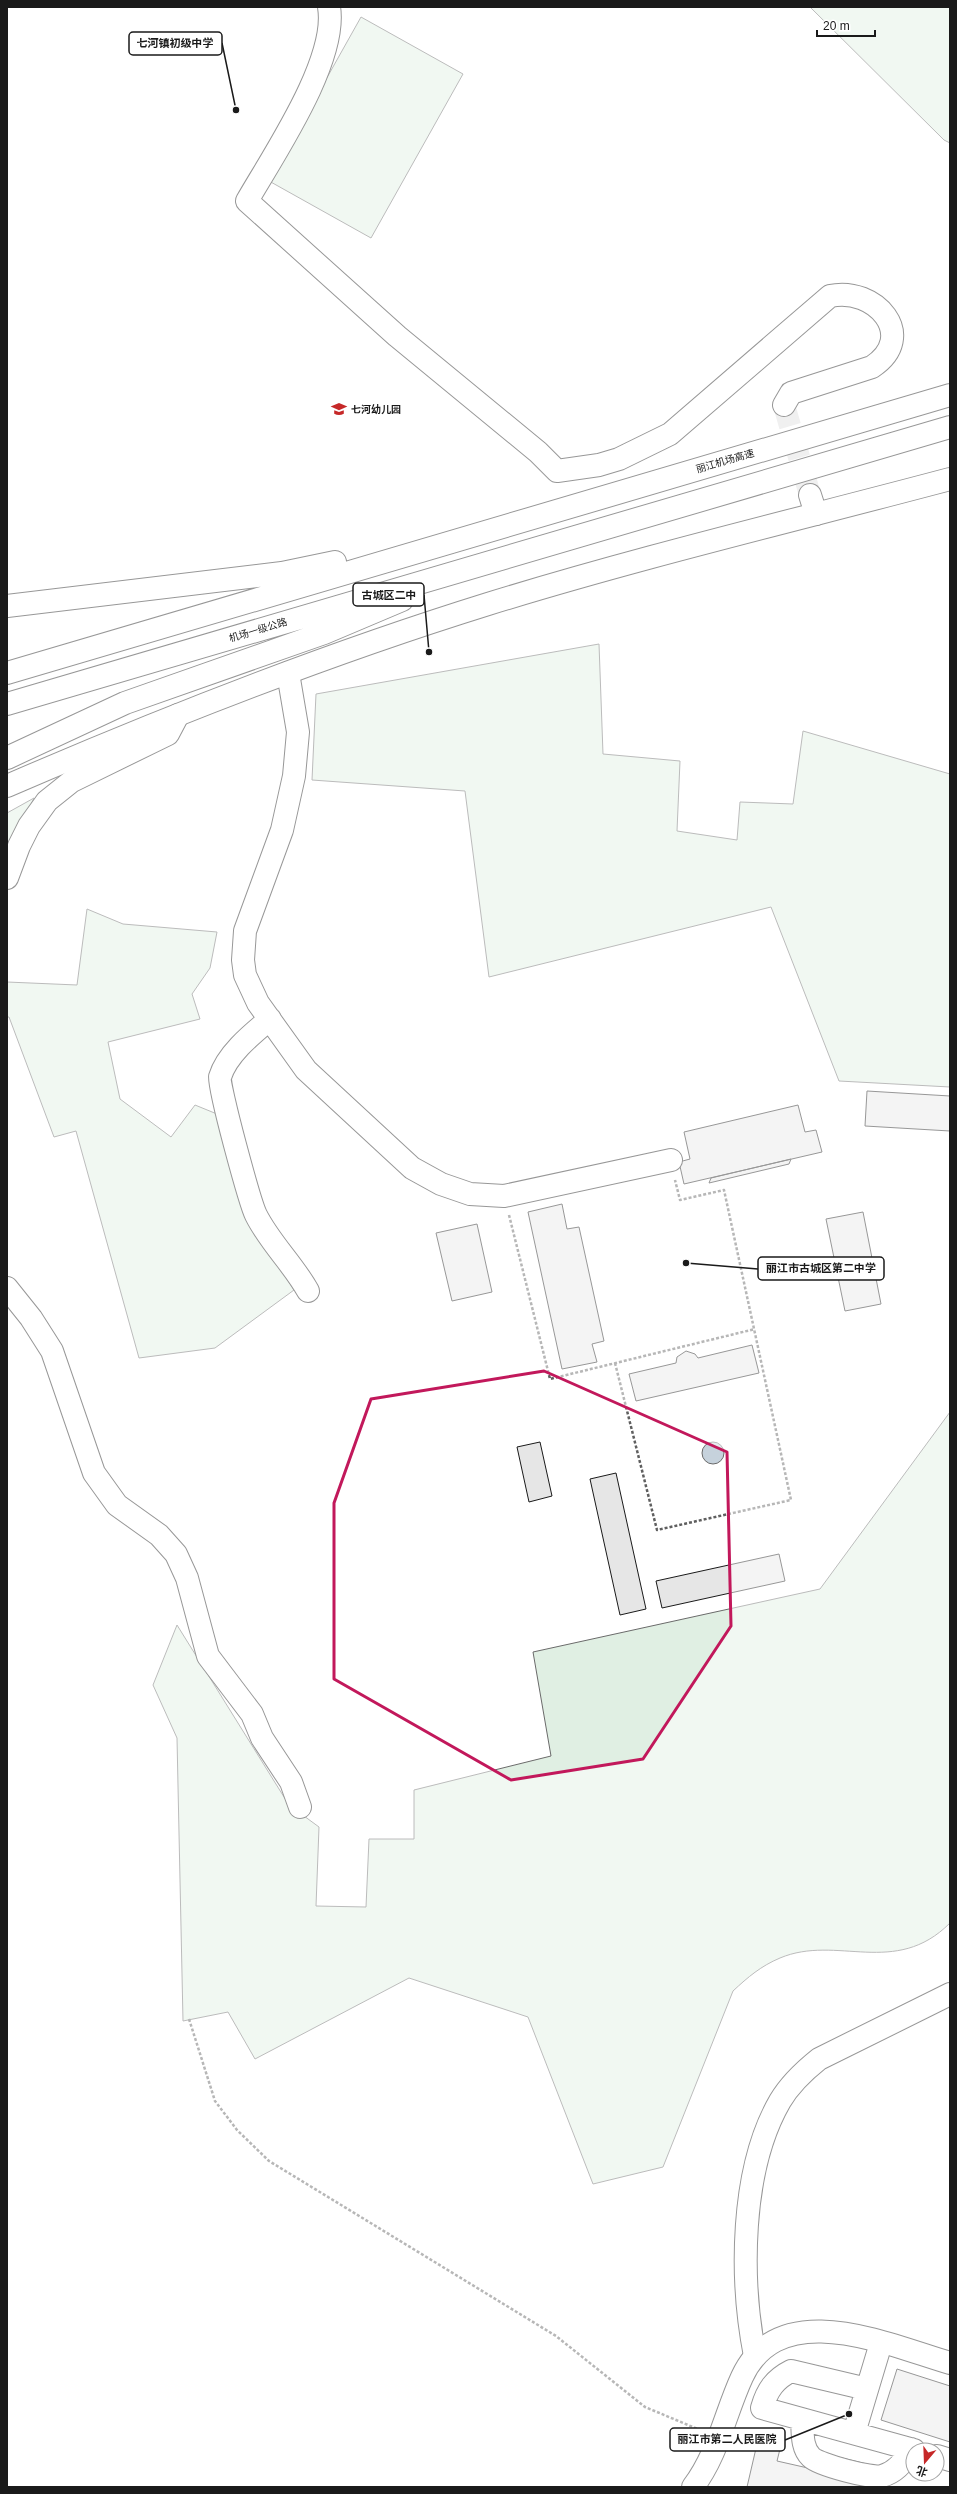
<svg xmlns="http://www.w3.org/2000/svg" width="957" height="2494" font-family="Helvetica,'Noto Sans SC',sans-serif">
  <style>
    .green { fill: #e0efe3; stroke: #6a6a6a }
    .water { fill: #c6d2dc; stroke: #6a6a6a }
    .building { fill: #e6e6e6; stroke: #1a1a1a }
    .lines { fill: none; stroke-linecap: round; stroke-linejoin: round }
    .minor-tunnel { stroke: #ddd; stroke-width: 22; stroke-dasharray: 22 11; stroke-linecap: butt }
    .minor-casing { stroke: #1a1a1a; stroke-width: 24 }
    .major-casing { stroke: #1a1a1a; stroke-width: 24 }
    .highway-casing { stroke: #1a1a1a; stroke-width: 24 }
    .path { stroke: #5f5f5f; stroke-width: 2.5; stroke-dasharray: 3 2; stroke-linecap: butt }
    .minor { stroke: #fff; stroke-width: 22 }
    .major { stroke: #fff; stroke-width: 22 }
    .highway { stroke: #fff; stroke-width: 22 }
    .marked { fill: none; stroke: #c2185b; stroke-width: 3; stroke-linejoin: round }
    .labels { text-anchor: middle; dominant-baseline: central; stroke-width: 3; stroke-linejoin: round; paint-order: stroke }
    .poi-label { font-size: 10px; font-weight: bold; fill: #1a1a1a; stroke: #fff; text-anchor: start }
    .street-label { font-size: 10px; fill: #1a1a1a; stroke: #fff }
    .leader { fill: none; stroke: #1a1a1a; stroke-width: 1.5 }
    .callout-dot { fill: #1a1a1a; stroke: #fff; stroke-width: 1.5 }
    .callout { fill: #fff; stroke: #1a1a1a; stroke-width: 1.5 }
    .callout-label { font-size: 11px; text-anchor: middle; font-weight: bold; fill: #1a1a1a }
  </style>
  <rect width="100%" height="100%" fill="#fff"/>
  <path class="green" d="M810 7H950V143L944 140Z
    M361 17 463 74 371 238 269 181Z
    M599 644 603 754 680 761 677 831 737 840 740 802 793 804 803 731 950 774V1087L839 1081 771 907 489 977 465 791 312 780 316 694Z
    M34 798 7 856V813Z
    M87 909 123 924 217 932 210 968 192 994 200 1019 108 1042 120 1099 171 1137 195 1105 217 1114 246 1214 294 1290 215 1348 139 1358 76 1131 54 1137 9 1017H7V982L77 985Z
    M950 1412V1923C895 1978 837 1934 780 1958 761 1966 748 1977 733 1991L663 2167 593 2184 528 2017 409 1978 255 2059 228 2012 183 2021 177 1738 153 1685 177 1625 289 1805 319 1827 316 1906 366 1907 369 1839H414V1790L551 1756 533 1652 820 1589Z"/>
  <path class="water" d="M702 1453a11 11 0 1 1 22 0a11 11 0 1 1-22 0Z"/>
  <path class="building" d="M867 1091 950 1096V1131L865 1126Z
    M798 1105 805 1132 816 1130 822 1152 684 1184 679 1162 690 1159 684 1132Z
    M791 1159 789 1164 709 1183 711 1178Z
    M562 1204 567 1229 579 1227 604 1341 592 1344 597 1362 562 1369 528 1212Z
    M863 1212 881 1304 845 1311 826 1219Z
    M477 1224 492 1292 452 1301 436 1233Z
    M752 1345 759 1373 636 1401 629 1374 676 1363 677 1357 686 1351 695 1354 698 1358Z
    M540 1442 552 1496 529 1502 517 1447Z
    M616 1473 646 1609 620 1615 590 1479Z
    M779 1554 785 1581 662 1608 656 1581Z
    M897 2369 950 2386V2442L881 2420Z
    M757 2444 780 2449 777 2461 830 2473 834 2456 871 2465 867 2482 890 2487H747Z"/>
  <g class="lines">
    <path class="minor-tunnel" d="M784 405 810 495"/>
    <g class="minor-casing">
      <path id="minor" d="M329 7C338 60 274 154 247 201L397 336 538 452 557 471 599 465 619 459 670 434 830 296C875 286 919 336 872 367L791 393 784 405
        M810 495 816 514
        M288 673 298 732 294 776 282 830 245 931 243 960 245 975 258 1003 306 1070 412 1168 441 1184 470 1194 504 1196 671 1160
        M7 878 19 846 29 826 47 801 72 781 168 734 178 715
        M270 1019C252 1034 227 1054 220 1077 218 1086 250 1203 256 1215 270 1243 293 1264 308 1291
        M7 1288 31 1318 52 1351 94 1473 117 1505 159 1535 176 1554 187 1578 208 1656 252 1714 262 1738 291 1782 300 1807
        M755 2356C740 2280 740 2170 780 2101 790 2084 804 2071 819 2059L950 1994
        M867 2389 791 2371C775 2379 767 2390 762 2408L914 2450
        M802 2419C803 2432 801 2447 811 2457 819 2465 873 2479 882 2476 896 2472 905 2461 911 2449
        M854 2433 881 2343
        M937 2456 950 2460"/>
    </g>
    <g class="major-casing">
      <path id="major" d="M693 2487C718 2454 725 2414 742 2377 780 2295 888 2345 950 2363"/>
    </g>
    <g class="highway-casing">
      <path id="highway" d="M7 606 282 573 335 562
        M7 673 950 395
        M7 704 950 427
        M7 758 125 703 324 633 402 600
        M7 786C164 718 324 655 488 604 640 557 796 520 950 479"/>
    </g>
    <path class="path" d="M509 1215 550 1379 755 1329
      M615 1363 657 1530 791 1500 724 1190 680 1200 675 1180
      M189 2019 215 2101 237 2130 269 2161 556 2336 645 2407 700 2430"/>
    <use href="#minor" class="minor"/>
    <use href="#major" class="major"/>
    <use href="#highway" class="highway"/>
  </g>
  <path d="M0 0H957V2494H0ZM544 1371 727 1452 731 1626 643 1759 511 1780 334 1679V1503L371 1399Z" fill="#fff" fill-opacity=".55" fill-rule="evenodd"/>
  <path class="marked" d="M544 1371 727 1452 731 1626 643 1759 511 1780 334 1679V1503L371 1399Z"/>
  <defs>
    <g id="school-bare" transform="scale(1.2)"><path d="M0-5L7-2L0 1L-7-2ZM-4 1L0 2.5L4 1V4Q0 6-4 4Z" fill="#c62828" stroke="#fff" stroke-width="2.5" paint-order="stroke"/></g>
  </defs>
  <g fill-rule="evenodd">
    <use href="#school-bare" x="339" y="409"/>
  </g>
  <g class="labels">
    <g class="poi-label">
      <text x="351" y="409">七河幼儿园</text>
    </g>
    <g class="street-label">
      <text transform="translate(725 461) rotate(-16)">丽江机场高速</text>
      <text transform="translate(258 630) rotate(-17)">机场一级公路</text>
    </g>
  </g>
  <path class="leader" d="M236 110L222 43M429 652L424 595M686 1263L758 1269M849 2414L785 2440"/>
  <g class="callout-dot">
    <circle cx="236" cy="110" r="4"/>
    <circle cx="429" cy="652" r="4"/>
    <circle cx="686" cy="1263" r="4"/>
    <circle cx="849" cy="2414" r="4"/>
  </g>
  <g class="callout">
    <rect x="129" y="32" width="93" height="23" rx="4"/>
    <rect x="353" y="583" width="71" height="23" rx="4"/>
    <rect x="758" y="1257" width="126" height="23" rx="4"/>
    <rect x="670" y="2428" width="115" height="23" rx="4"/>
  </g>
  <g class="callout-label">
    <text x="175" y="47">七河镇初级中学</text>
    <text x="389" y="599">古城区二中</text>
    <text x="821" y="1272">丽江市古城区第二中学</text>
    <text x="727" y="2443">丽江市第二人民医院</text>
  </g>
  <rect width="957" height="2494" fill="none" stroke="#1a1a1a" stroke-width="16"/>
  <g transform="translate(925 2462) rotate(199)"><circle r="19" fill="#ffffff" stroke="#a3a3a3"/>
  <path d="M0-3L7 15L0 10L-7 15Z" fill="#c62828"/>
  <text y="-6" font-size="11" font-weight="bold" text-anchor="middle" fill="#1a1a1a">北</text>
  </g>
  <path d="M817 30v6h58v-6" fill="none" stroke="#1a1a1a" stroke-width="2"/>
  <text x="823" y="30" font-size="12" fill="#1a1a1a" stroke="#ffffff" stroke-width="3" paint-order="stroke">20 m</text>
</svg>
